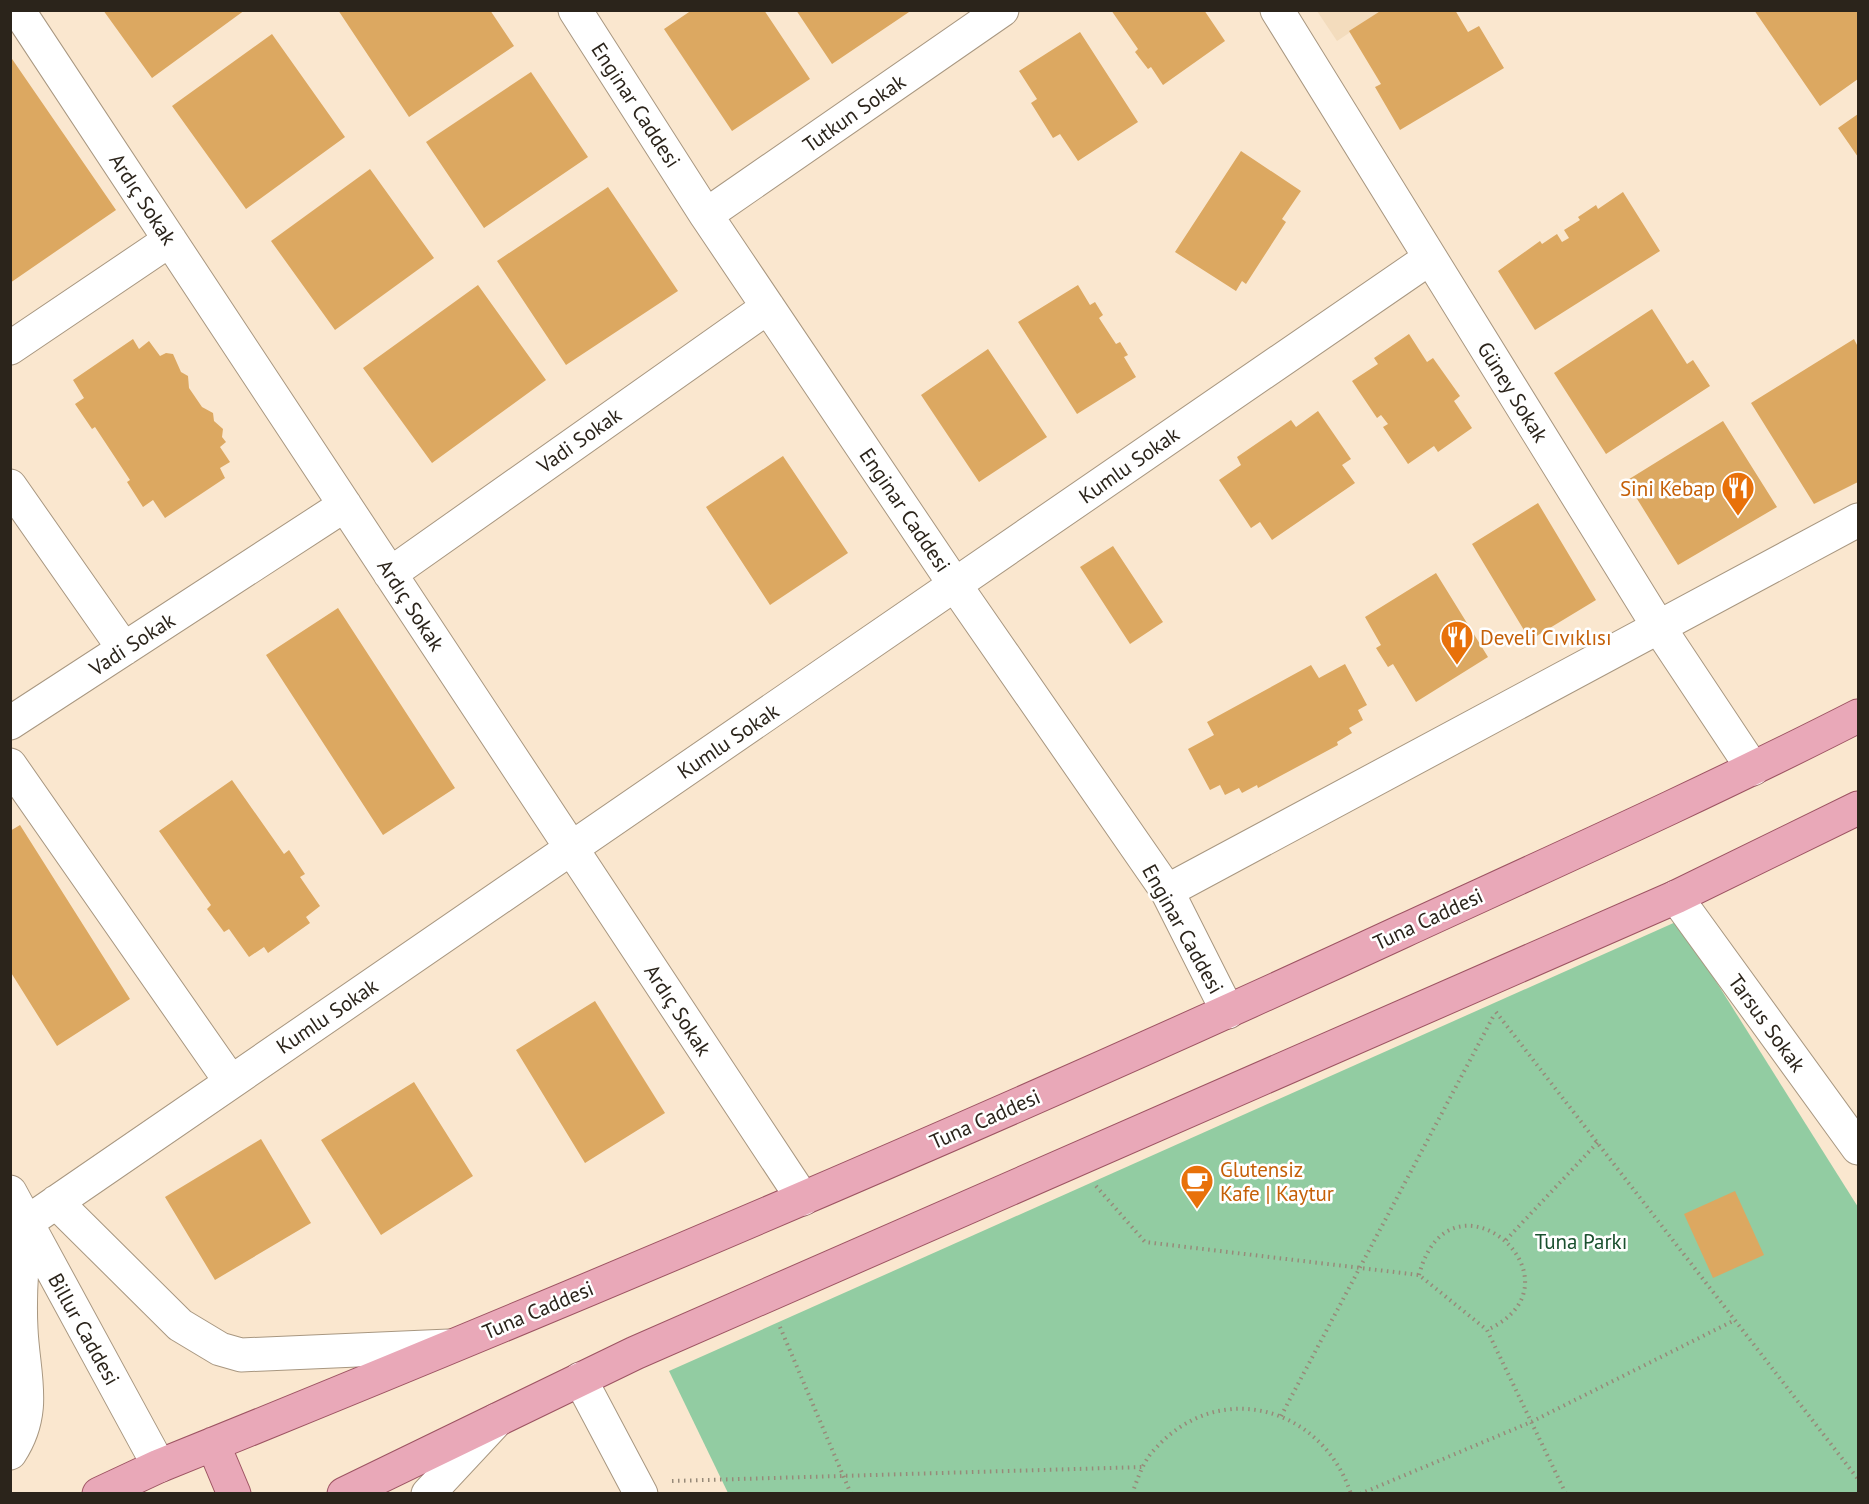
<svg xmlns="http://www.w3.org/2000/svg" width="1869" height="1504" font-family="'PT Sans',sans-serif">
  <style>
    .built { fill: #f3dcbd }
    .green { fill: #92cca2 }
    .building { fill: #dca861 }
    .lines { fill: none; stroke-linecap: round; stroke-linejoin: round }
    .minor-casing { stroke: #a89780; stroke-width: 35 }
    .major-casing { stroke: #9d5462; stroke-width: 35 }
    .path { stroke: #978a79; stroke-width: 4; stroke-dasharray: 1.5 4.5; stroke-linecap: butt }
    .minor { stroke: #fff; stroke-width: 33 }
    .major { stroke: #e9a8b8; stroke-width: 33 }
    .labels { text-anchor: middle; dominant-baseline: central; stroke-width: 5; stroke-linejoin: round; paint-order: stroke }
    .street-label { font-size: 21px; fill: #2b241b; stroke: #fff }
    .food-label { font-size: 21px; fill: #c56008; stroke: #fff; text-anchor: start }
    .park-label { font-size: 21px; fill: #1a512f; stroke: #fff }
  </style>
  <rect width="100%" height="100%" fill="#fae7cf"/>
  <path class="built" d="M1317 11H1382L1337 41Z"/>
  <path class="green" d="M1678 921 1858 1207V1493H728L669 1371Z"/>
  <path class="building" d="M103 10H245L152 78Z
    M338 10H490L514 46 409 117Z
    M692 10H764L810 79 732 131 664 29Z
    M796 10H912L832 64Z
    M1111 10H1204L1225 41 1163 85 1151 67 1148 69 1135 52 1138 49Z
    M1382 10H1455L1468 32 1479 26 1504 68 1400 130 1375 87 1381 84 1349 31Z
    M1754 10H1858V79L1820 106Z
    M1080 32 1138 122 1078 161 1060 134 1053 138 1031 103 1037 99 1019 71Z
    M272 34 345 137 246 209 172 106Z
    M10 56 116 210 10 283Z
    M531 72 588 157 484 228 426 142Z
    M1858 114V157L1838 128Z
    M1241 151 1301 191 1282 219 1286 222 1246 284 1242 281 1236 291 1175 252Z
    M370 169 434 258 335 330 271 241Z
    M608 187 678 291 566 365 497 261Z
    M1623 192 1660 251 1535 330 1498 271 1540 241 1542 244 1557 234 1562 242 1569 238 1564 230 1580 220 1578 217 1596 205 1598 209Z
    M478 285 546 380 432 463 363 368Z
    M1078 285 1090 305 1095 302 1103 315 1099 318 1116 344 1120 342 1128 355 1124 357 1136 377 1077 414 1018 322Z
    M1652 309 1687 364 1693 360 1710 386 1606 454 1554 373Z
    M1409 334 1427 362 1433 358 1460 396 1454 401 1472 428 1438 452 1434 446 1408 464 1383 427 1388 424 1381 415 1377 418 1352 381 1378 364 1374 358Z
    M133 339 139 349 149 341 160 356 166 353 173 354 181 372 188 376 189 388 202 407 213 413 214 421 223 429 222 437 226 442 220 447 230 462 220 468 225 478 165 518 153 500 143 507 127 482 130 480 95 427 92 429 75 404 84 398 73 380Z
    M1854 339 1858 347V482L1814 504 1751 403Z
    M988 349 1047 437 979 482 921 395Z
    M1318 411 1351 459 1342 465 1355 483 1272 540 1260 522 1251 528 1219 480 1241 465 1237 457 1291 420 1296 427Z
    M1723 421 1777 507 1678 565 1626 481Z
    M783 456 848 553 770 605 706 507Z
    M1538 503 1596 600 1530 640 1472 544Z
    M1113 546 1163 622 1130 644 1080 567Z
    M1436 573 1488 657 1416 702 1393 664 1388 667 1376 648 1381 645 1365 617Z
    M338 608 455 788 383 835 266 655Z
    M1345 664 1367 705 1358 710 1363 720 1349 728 1352 733 1337 742 1338 745 1258 788 1257 785 1242 793 1239 788 1225 795 1220 785 1210 790 1188 749 1214 735 1207 722 1311 665 1319 678Z
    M232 780 284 854 289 850 305 874 300 877 320 906 306 917 310 923 268 953 264 947 249 957 229 929 224 932 207 909 211 905 159 831Z
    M20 825 130 999 57 1046 10 971V831Z
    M595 1001 665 1113 585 1163 516 1050Z
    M414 1082 473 1176 381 1235 321 1140Z
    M261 1139 311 1223 215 1280 165 1197Z
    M1735 1191 1764 1255 1713 1278 1684 1214Z"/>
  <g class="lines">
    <g class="minor-casing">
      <path id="minor" d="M18 10 803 1199
        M575 10 706 215 955 585 1167 891 1228 1012
        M1277 10 1658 626 1753 769
        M706 215 1002 10
        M10 348 170 240
        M10 486 124 649
        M390 574 768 307
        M10 723 345 505
        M10 765 231 1082
        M1167 891 1858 520
        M1676 897 1858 1148
        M10 1192 159 1466
        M56 1202 180 1325 220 1349 241 1355 449 1346
        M580 1379 641 1494
        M10 1453C38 1411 23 1375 21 1329 19 1293 22 1258 26 1223L1430 258
        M428 1494 497 1420"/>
    </g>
    <g class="major-casing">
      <path id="major" d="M213 1444 234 1494
        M99 1494 159 1466C578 1297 993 1121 1403 931 1555 861 1709 792 1858 716
        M344 1494 635 1353 1676 897 1858 808"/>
    </g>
    <path class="path" d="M1496 1012 1858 1479
      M1096 1186 1145 1242 1419 1275 1487 1330 1566 1494
      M1506 1240 1598 1142
      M1419 1275C1450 1157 1592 1282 1487 1330
      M780 1327 851 1494
      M1281 1416 1494 1015
      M672 1481 1143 1467
      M1132 1494C1138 1478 1143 1461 1155 1449 1218 1378 1322 1406 1351 1494
      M1360 1494 1531 1422 1735 1320"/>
    <use href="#minor" class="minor"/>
    <use href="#major" class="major"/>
  </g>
  <defs>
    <g id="restaurant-pin" transform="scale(1.725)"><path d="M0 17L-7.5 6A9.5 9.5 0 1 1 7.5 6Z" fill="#e8710a" stroke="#fff"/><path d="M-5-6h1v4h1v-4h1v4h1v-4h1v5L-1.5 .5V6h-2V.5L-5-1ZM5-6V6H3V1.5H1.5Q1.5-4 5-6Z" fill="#fff"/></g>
    <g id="cafe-pin" transform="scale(1.725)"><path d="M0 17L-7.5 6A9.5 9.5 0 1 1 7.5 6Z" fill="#e8710a" stroke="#fff"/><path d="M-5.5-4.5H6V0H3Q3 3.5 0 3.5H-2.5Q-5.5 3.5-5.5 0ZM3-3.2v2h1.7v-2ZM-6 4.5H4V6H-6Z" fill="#fff"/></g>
  </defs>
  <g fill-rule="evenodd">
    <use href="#restaurant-pin" x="1738" y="488"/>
    <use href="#restaurant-pin" x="1457" y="637"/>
    <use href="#cafe-pin" x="1197" y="1181"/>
  </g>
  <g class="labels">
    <g class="street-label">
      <text transform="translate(636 105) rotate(57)">Enginar Caddesi</text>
      <text transform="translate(854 113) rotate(-35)">Tutkun Sokak</text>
      <text transform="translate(143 199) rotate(57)">Ardıç Sokak</text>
      <text transform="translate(1513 392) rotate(58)">Güney Sokak</text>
      <text transform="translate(579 440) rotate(-35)">Vadi Sokak</text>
      <text transform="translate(1129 465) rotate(-35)">Kumlu Sokak</text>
      <text transform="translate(905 510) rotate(56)">Enginar Caddesi</text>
      <text transform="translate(411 605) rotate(57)">Ardıç Sokak</text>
      <text transform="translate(132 644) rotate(-33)">Vadi Sokak</text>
      <text transform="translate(728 741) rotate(-34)">Kumlu Sokak</text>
      <text transform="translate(1428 919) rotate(-25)">Tuna Caddesi</text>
      <text transform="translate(1183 929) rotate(61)">Enginar Caddesi</text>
      <text transform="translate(678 1010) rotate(57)">Ardıç Sokak</text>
      <text transform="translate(327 1016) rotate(-34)">Kumlu Sokak</text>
      <text transform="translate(1767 1023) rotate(54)">Tarsus Sokak</text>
      <text transform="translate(985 1119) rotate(-24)">Tuna Caddesi</text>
      <text transform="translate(538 1310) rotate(-23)">Tuna Caddesi</text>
      <text transform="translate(84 1329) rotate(61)">Billur Caddesi</text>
    </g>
    <g class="food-label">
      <text x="1715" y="488" text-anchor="end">Sini Kebap</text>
      <text x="1480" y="637">Develi Cıvıklısı</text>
      <text x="1220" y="1169">Glutensiz<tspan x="1220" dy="24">Kafe | Kaytur</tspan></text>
    </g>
    <g class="park-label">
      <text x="1581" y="1241">Tuna Parkı</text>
    </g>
  </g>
  <rect width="1869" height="1504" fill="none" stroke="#2b241b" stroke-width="24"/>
</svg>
